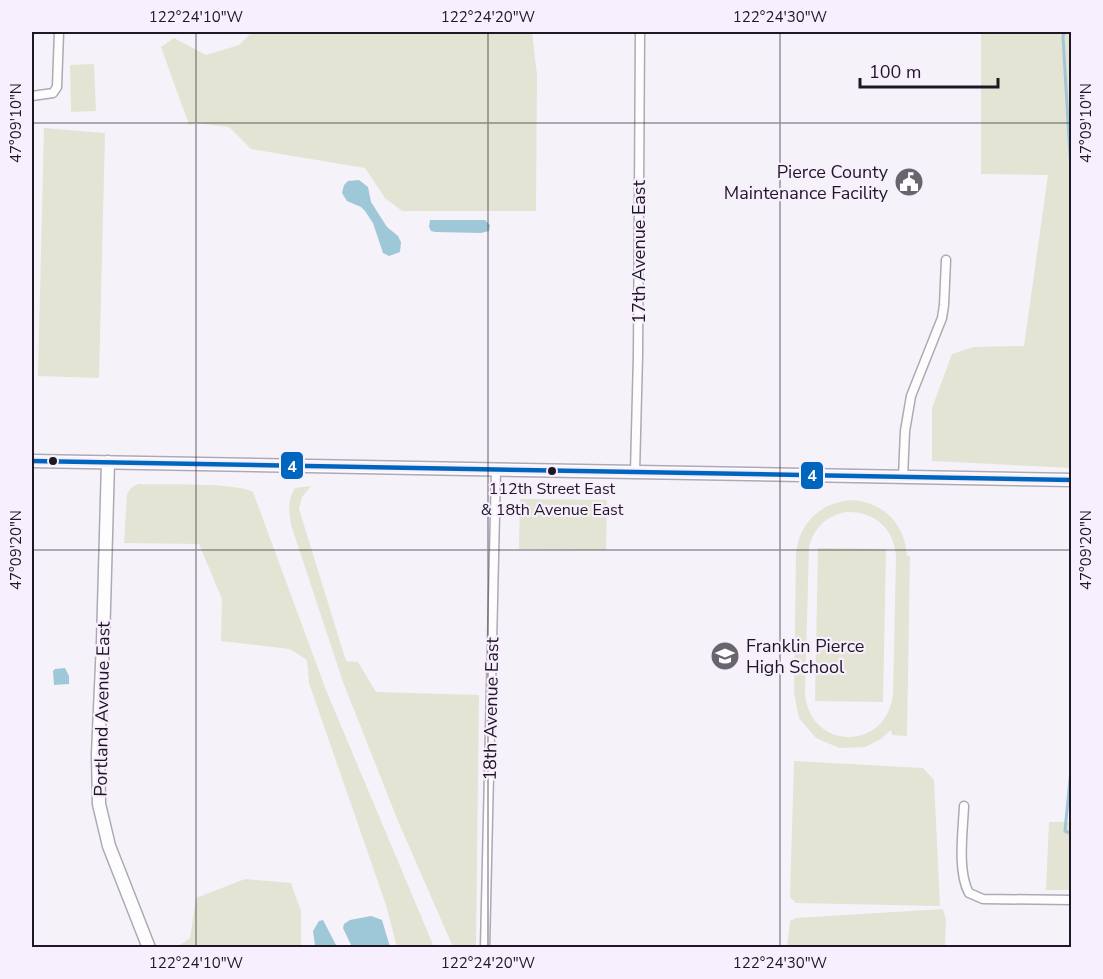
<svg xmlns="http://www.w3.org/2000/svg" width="1103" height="979" font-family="'Nunito Sans',sans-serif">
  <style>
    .green { fill: #e3e4d4; fill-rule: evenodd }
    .water { fill: #9ec7d8 }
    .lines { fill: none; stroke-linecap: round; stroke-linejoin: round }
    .stream { stroke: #9ec7d8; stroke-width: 3 }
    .street-casing { stroke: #aea9b2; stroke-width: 11 }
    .secondary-casing { stroke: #aea9b2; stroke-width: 15 }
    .street { stroke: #fefdfe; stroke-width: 8 }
    .secondary { stroke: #fefdfe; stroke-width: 12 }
    .bus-1-casing { stroke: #f7effd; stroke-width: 9 }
    .bus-1 { stroke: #0065bd; stroke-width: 4.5 }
    .ticks { fill: none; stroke: #1f1824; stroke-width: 1.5; stroke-opacity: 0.45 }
    .bus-dot { fill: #1f1824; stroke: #f7effd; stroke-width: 2 }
    .labels { text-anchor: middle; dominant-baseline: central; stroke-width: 4.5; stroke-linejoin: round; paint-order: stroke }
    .bus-label { font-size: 16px; fill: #1f1824; stroke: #f7effd }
    .poi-label { font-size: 18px; fill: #1f1824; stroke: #f7effd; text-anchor: end }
    .street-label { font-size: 18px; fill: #1f1824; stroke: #f7effd }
    .line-badge { stroke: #f7effd; stroke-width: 2 }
    .badge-label { font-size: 16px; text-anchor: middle; font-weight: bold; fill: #fff }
    .neatline { fill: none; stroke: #1f1824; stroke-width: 2 }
    .ticks-label { font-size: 15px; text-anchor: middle; fill: #1f1824 }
  </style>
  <rect width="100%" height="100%" fill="#f6f2fa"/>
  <path class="green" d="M252 32H532L537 75 536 211H402L385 198 365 168 251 149 229 127 196 123 189 125 161 47 174 38 206 55 239 45Z
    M981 32H1071V468L932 461V408L952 354 973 347 1024 346 1048 175 981 174Z
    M94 64 96 111 71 112 70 65Z
    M44 128 105 133 99 378 38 376Z
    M138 484C163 485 235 482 253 492L326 690 434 947H397L386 905 309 683 307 660 290 649 221 641 222 599 199 544 124 543 127 494 131 488Z
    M311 486 302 497 299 509 346 661 358 662 376 692 479 695 476 947H453L398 821 343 682 291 525C289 512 287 500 295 488Z
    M520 499 607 500 606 550 519 549Z
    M853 500C884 503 905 524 907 556H910L907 736 892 735 891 730 881 739 865 747 839 748 816 738 799 718 794 693 796 554C799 522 821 502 853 500ZM846 512C874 511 894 528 896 556L893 694C887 752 809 751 805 693L809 547C814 528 826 516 846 512Z
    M818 548 886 549 883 702 815 701Z
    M794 761 923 768 934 780 940 906 796 903 790 897Z
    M1049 822H1071V890H1046Z
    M245 879 291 883 301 911V947H177L190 938 196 898Z
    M943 909 946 920 945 947H787L790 921 796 918Z"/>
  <path class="water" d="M359 180 368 187 371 202 387 227 398 236 401 242 400 252 389 256 383 253 373 223 365 211 361 207 347 201 342 193 344 185 348 181Z
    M430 220H485L490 225 489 231 481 233 435 232 431 231 429 227Z
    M65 668 69 676V684L54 685 53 671 55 669Z
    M371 916 382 920 390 947H352L343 928 344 924 350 920Z
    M323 920 337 947 315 946 313 931 319 921Z"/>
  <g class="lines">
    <path class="stream" d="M1064 32 1063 37 1072 188
      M1072 759 1065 831 1072 834"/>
    <g class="street-casing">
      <path id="street" d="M32 96 53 93 57 87 59 32
        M635 472 638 355 640 32
        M903 477 905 431 911 396 942 318 944 305 946 260
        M964 806C963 830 957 872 969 893L983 899 1072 900
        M485 948 496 470"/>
    </g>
    <g class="secondary-casing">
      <path id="secondary" d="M32 461 1072 480
        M108 462 103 643 98 754 99 804 109 846 149 948"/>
    </g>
    <use href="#street" class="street"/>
    <use href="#secondary" class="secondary"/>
    <g class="bus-1-casing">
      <path id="bus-1" d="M32 461 1072 480"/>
    </g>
    <use href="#bus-1" class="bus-1"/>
  </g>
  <path class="ticks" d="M196 32V948M488 32V948M780 32V948M32 123H1072M32 550H1072"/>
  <defs>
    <g id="civic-disc" transform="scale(1.5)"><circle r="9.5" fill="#6a646f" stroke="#f7effd"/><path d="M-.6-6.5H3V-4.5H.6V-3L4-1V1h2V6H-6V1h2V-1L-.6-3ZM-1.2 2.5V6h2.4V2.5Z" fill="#fff"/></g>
    <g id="school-disc" transform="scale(1.5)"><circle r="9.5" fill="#6a646f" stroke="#f7effd"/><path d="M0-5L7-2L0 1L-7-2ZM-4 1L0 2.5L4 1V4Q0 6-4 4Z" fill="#fff"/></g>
  </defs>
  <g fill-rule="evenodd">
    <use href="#civic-disc" x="909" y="182"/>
    <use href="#school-disc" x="725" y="656"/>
  </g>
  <g class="bus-dot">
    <circle cx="53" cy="461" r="5"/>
    <circle cx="552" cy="471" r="5"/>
  </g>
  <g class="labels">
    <g class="bus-label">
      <text x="552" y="489">112th Street East<tspan x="552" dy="21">&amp; 18th Avenue East</tspan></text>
    </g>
    <g class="poi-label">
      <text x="888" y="172">Pierce County<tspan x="888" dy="21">Maintenance Facility</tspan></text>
      <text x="746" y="646" text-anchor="start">Franklin Pierce<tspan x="746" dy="21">High School</tspan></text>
    </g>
    <g class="street-label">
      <text transform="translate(639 252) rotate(-90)">17th Avenue East</text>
      <text transform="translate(102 709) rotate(-89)">Portland Avenue East</text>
      <text transform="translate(491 709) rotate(-89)">18th Avenue East</text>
    </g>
  </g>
  <g class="line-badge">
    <rect x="280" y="451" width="24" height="29" rx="6" fill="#0065bd"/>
    <rect x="800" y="461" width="24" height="29" rx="6" fill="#0065bd"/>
  </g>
  <g class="badge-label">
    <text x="292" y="472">4</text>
    <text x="812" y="481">4</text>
  </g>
  <rect width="1103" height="979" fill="none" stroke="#f7effd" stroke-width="66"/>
  <path d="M860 78v9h138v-9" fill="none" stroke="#1f1824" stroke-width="3"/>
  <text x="869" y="78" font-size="18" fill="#1f1824" stroke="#f7effd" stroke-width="4.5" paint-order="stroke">100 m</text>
  <rect x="33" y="33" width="1037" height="913" class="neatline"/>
  <g class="ticks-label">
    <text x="196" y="22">122°24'10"W</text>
    <text x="488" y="22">122°24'20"W</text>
    <text x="780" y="22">122°24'30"W</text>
    <text transform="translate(1086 123) rotate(-90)" y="5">47°09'10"N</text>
    <text transform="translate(16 123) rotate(-90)" y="5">47°09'10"N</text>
    <text transform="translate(1086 550) rotate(-90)" y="5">47°09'20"N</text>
    <text transform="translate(16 550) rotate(-90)" y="5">47°09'20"N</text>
    <text x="196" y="968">122°24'10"W</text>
    <text x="488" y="968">122°24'20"W</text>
    <text x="780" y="968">122°24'30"W</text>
  </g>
</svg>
